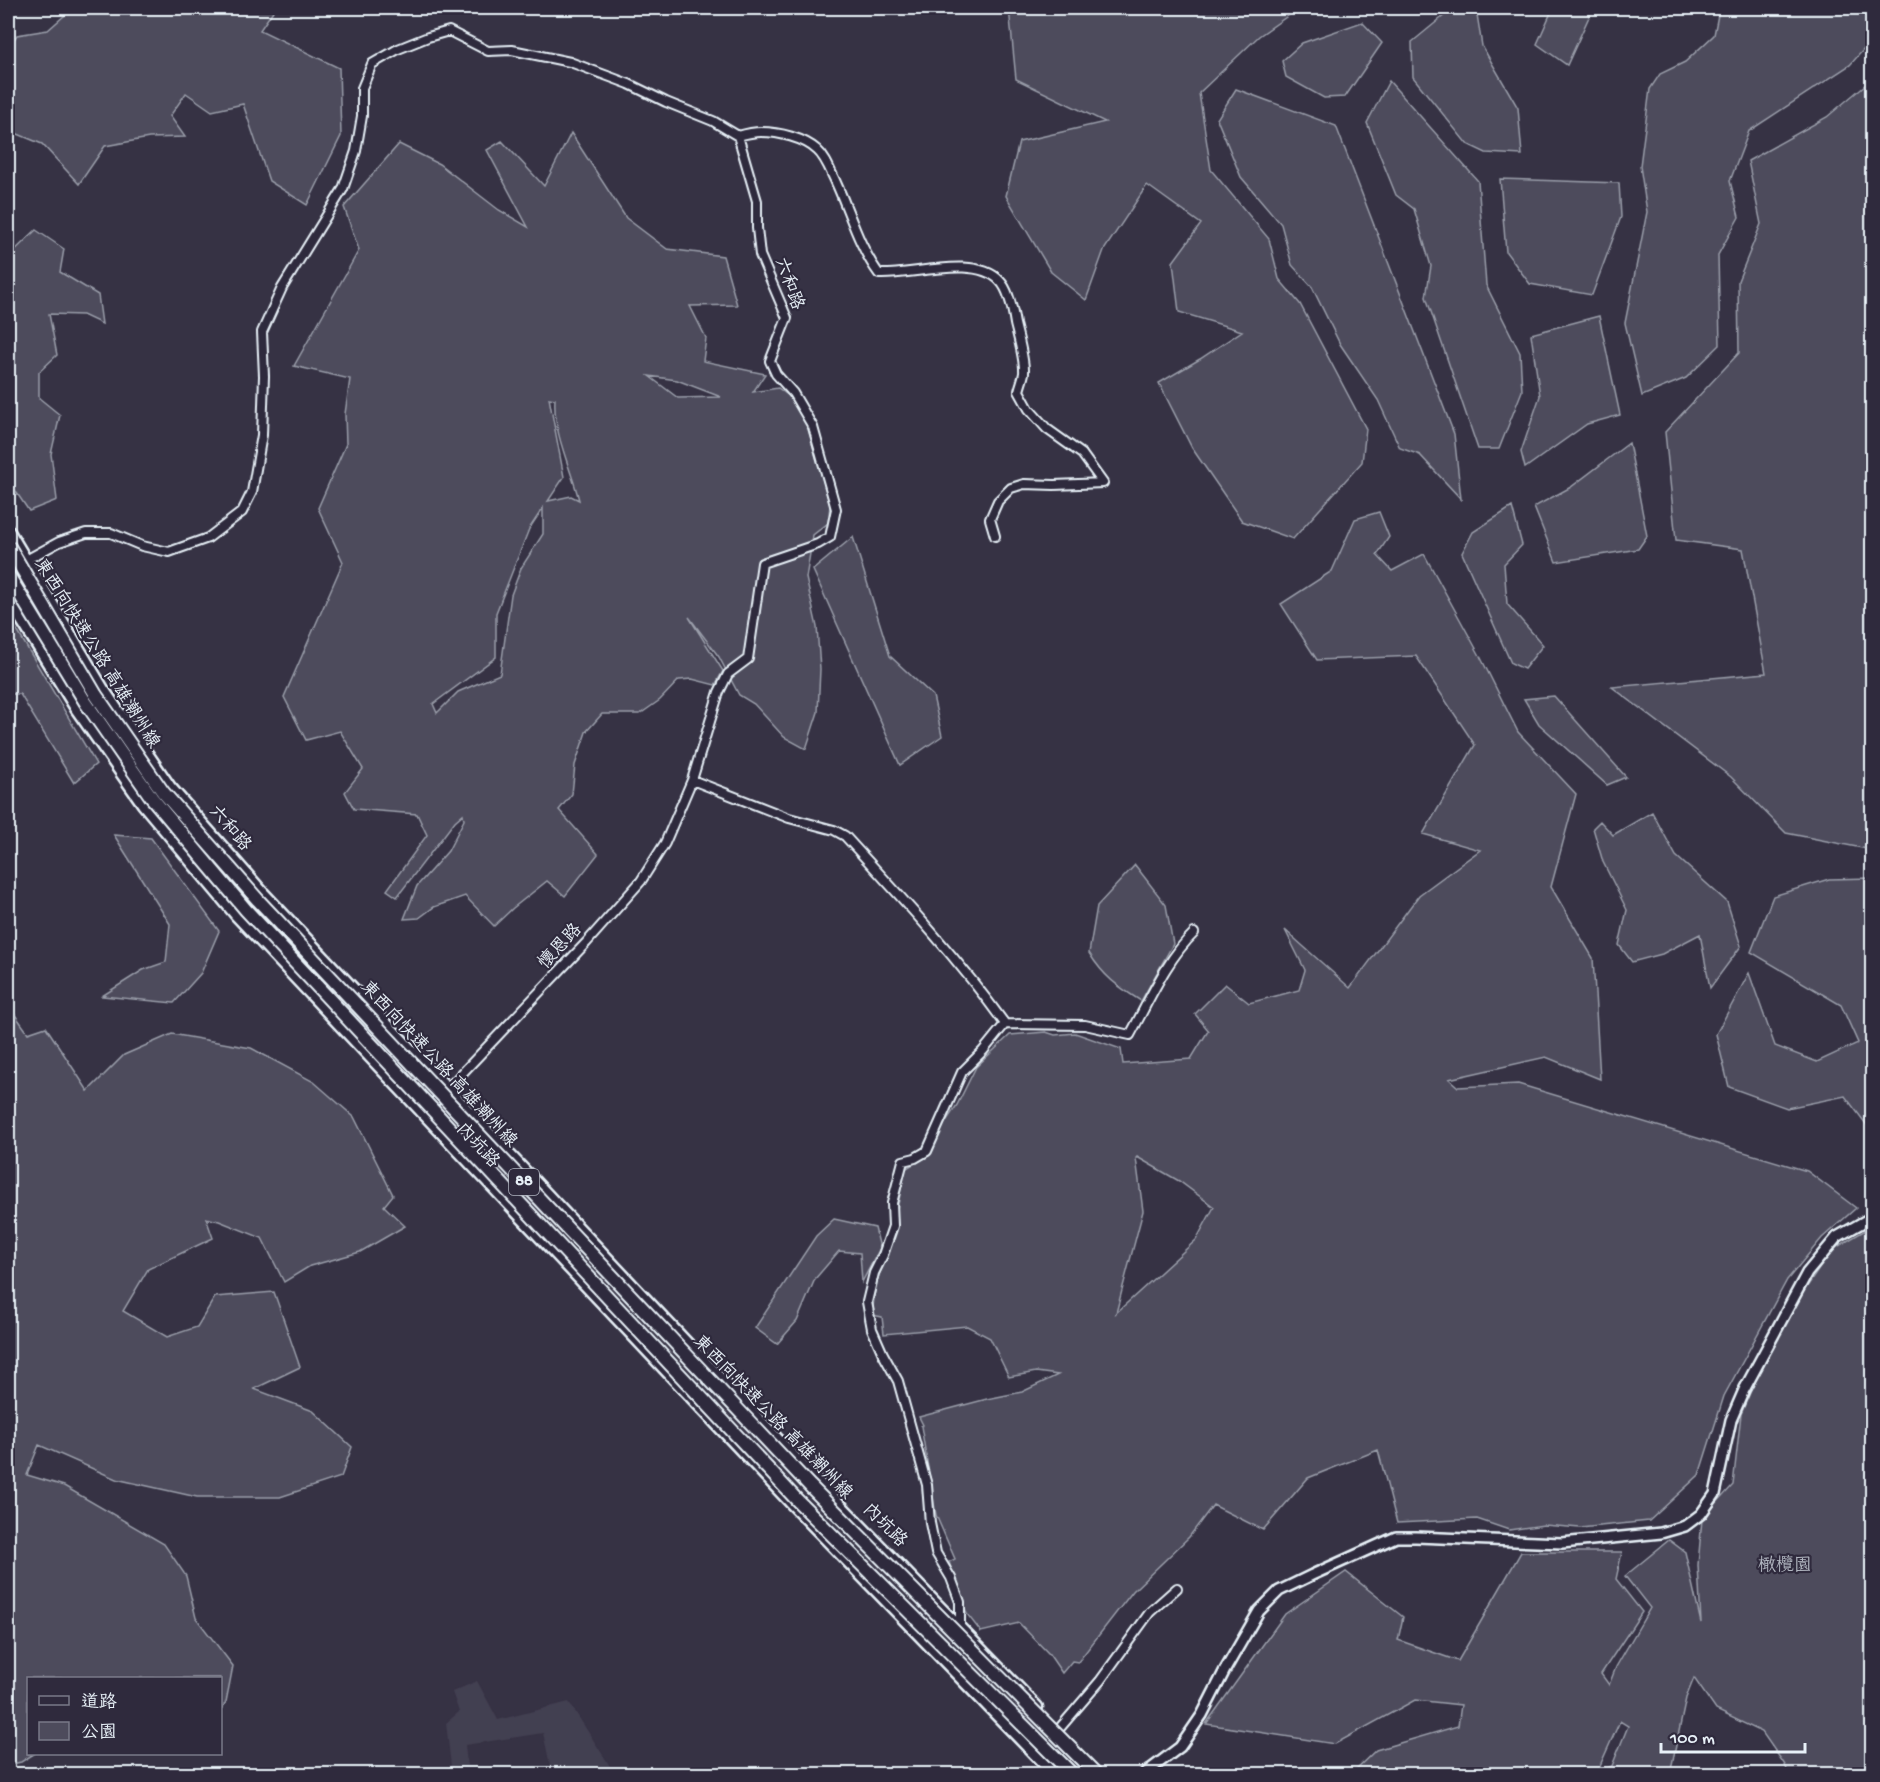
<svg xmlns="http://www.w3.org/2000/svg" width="1880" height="1782" font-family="'Gochi Hand','LXGW WenKai TC',sans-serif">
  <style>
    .built { fill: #433f51 }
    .green { fill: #4d4b5c; stroke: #9a9eaa; stroke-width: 1.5; fill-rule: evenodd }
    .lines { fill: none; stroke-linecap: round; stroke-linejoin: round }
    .minor-casing { stroke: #e8f1f8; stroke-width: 12 }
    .tertiary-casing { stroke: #e8f1f8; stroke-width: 14 }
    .secondary-casing { stroke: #e8f1f8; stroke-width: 15 }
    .minor { stroke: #2f2a3d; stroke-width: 8 }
    .tertiary { stroke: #2f2a3d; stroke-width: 9 }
    .secondary { stroke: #2f2a3d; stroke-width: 10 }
    .trunk-bridge-casing { stroke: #e8f1f8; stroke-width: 16; stroke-linecap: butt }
    .trunk-bridge { stroke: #2f2a3d; stroke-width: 12 }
    .labels { text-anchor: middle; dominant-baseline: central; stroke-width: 4.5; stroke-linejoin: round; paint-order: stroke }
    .shield { fill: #2f2a3d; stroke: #b0b5c0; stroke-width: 1.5 }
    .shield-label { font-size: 16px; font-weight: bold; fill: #e8f1f8 }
    .street-label { font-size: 18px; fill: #e8f1f8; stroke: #2f2a3d }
    .park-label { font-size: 18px; fill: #b2b7c1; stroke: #2f2a3d }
  </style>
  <rect width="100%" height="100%" fill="#363244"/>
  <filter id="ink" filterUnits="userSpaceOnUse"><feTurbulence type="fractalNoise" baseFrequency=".0167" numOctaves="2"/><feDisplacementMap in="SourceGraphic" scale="12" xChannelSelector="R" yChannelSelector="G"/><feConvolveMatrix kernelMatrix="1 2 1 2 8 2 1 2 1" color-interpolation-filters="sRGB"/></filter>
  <g filter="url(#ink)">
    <path class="built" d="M477 1681 498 1720 569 1702 615 1774H552L543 1733 465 1745 468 1774H452L446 1723 459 1712 452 1692Z"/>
    <path class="green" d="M73 8H275L260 30 339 68 341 136 307 205 269 181 243 104 212 111 186 93 170 116 185 137 149 138 105 146 79 184 42 144 8 130V48L17 35 48 30Z
      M1009 8 1174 11 1178 8H1299L1259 36 1199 93 1211 170 1269 239 1279 279 1300 304 1366 429 1362 462 1293 539 1242 521 1192 448 1159 383 1200 359 1242 331 1179 312 1173 262 1201 224 1147 185 1104 250 1086 300 1051 272 1006 196 1019 142 1105 122 1016 79Z
      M1451 8H1476L1482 46 1518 108 1522 155 1486 153 1467 144 1413 77 1412 42 1451 10Z
      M1553 8H1593L1567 65 1537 44Z
      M1718 8H1872V40L1850 65 1749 131 1730 181 1739 217 1718 255 1720 345 1686 378 1642 396 1625 323 1647 212 1640 166 1650 89 1660 74 1685 62 1714 35 1719 10Z
      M1362 22 1382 43 1345 97 1324 98 1286 77 1282 61 1302 43Z
      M1872 79V847L1867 849 1786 833 1731 777 1612 687 1766 673 1743 549 1676 540 1665 432 1739 353 1738 281 1761 224 1748 161 1827 117Z
      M1389 81 1478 181 1486 285 1520 353 1522 391 1499 449H1478L1426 297 1431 266 1414 209 1396 195 1367 123Z
      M1236 89 1336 126 1454 434 1461 499 1420 455 1400 448 1378 400 1340 344 1312 287 1292 265 1281 224 1241 177 1217 119Z
      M571 133 626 218 667 249 723 256 737 305 690 306 706 338 703 361 765 374 753 392 778 388 801 405 830 505 828 523 813 535 806 578 817 627 820 669 818 712 806 749 784 737 754 704 739 695 719 657 689 617 723 671 715 685 692 679 679 680 660 700 640 714H602L586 732 575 765 572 794 559 810 598 854 565 896 547 881 513 908 494 926 465 896 434 907 419 918 404 919 417 886 448 851 464 820 463 814 455 821 397 897 387 890 427 835 417 814 354 809 345 792 363 769 340 731 306 740 284 697 343 562 318 508 346 444 345 414 350 379 294 366 359 250 344 207 399 144 439 164 499 210 528 227 487 150 502 141 544 186ZM649 376 677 380 721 397 678 398ZM549 398 555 399C553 434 571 468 579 500L571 496 548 501 564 477ZM543 508V534L521 568 511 595 500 674 458 692 437 713 433 704 496 657V613L529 529Z
      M1500 179 1619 183 1621 217 1592 295 1530 284 1506 252Z
      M36 230 64 249 60 272 98 295 102 324 83 315 49 314 57 355 39 372V398L60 415 51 454 57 500 29 511 8 480V257Z
      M1599 316 1620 415 1587 424 1525 468 1521 452 1540 396 1531 334Z
      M1629 443 1647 536 1638 549 1556 562 1534 507 1571 487Z
      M1512 507 1522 545 1504 564 1507 604 1543 645 1524 669 1511 663 1462 553 1473 532Z
      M1379 512 1389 537 1377 555 1392 571 1424 554 1479 654 1518 732 1576 794 1551 887 1593 958 1600 1079 1546 1057 1449 1079 1458 1087 1518 1084 1807 1171 1856 1208 1822 1238 1787 1280 1724 1396 1699 1475 1649 1521 1580 1528 1544 1525 1509 1530 1477 1519 1397 1523 1378 1450 1308 1478 1263 1530 1213 1505 1189 1537 1133 1591 1078 1662 1072 1661 1062 1673 1049 1654 1019 1623 981 1632 967 1614 949 1562 955 1559 936 1515 921 1426 923 1425 919 1417 987 1399 1022 1392 1058 1375 1036 1372 1009 1377 990 1338 967 1326 884 1334 882 1317 872 1315 876 1283 889 1250 905 1169 920 1160 957 1105 976 1067 1010 1035 1046 1032 1055 1035 1075 1033 1121 1049 1123 1064 1191 1059 1208 1031H1209L1195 1014 1225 984 1249 1003 1299 990 1305 970 1285 930 1350 988 1419 895 1480 850 1423 834 1475 745 1416 656 1317 660 1281 604 1332 571 1355 519ZM1137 1157 1179 1181 1214 1207 1196 1240 1116 1313 1143 1211 1136 1158Z
      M853 537 890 656 933 696 942 736 900 765 813 570Z
      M15 627 96 764 74 783 20 694H8V628Z
      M1554 696 1626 777 1607 785 1539 724 1524 699Z
      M1652 812 1676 856 1727 902 1741 946 1710 988 1700 934 1662 954 1632 962 1619 945 1627 910 1603 862 1593 828 1600 821 1613 835Z
      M114 835 151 838 219 931 201 973 174 1003 102 996 143 970 166 962 170 924Z
      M1135 865 1166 905 1173 944 1141 1001C1117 986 1104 977 1089 953L1097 906Z
      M1872 878V1132L1845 1096 1787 1108 1729 1087 1716 1034 1749 973 1775 1046 1817 1062 1858 1043 1841 1005 1751 952 1773 896 1829 879Z
      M8 1005 28 1033 46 1027 88 1091 124 1055 172 1034 251 1048 314 1082 354 1117 393 1195 384 1206 405 1226 360 1252 310 1266 284 1282 262 1238 219 1221 206 1218 213 1238 148 1269 123 1311 167 1337 197 1327 215 1297 274 1292 300 1367 254 1389 313 1411 352 1447 341 1477 280 1497H197L116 1479 39 1445 27 1475 64 1486 164 1544 186 1576 196 1618 233 1666 226 1702 221 1710 220 1678H28V1754H34L21 1762 8 1765Z
      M834 1219 875 1228 880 1248 862 1282 860 1253 839 1251 815 1279 797 1321 777 1344 755 1328 816 1236Z
      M1872 1226V1774H1789L1785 1765 1762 1732 1716 1710 1694 1678 1686 1698 1670 1774H1594L1612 1766 1628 1726 1620 1721 1597 1772 1585 1774H1351L1376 1750 1458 1726 1461 1705 1415 1700 1335 1744 1206 1724 1285 1614 1346 1572 1403 1617 1398 1640 1458 1661 1521 1552H1622L1616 1579 1642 1612 1601 1674 1609 1685 1616 1667 1650 1608 1625 1576 1669 1540 1685 1552 1701 1623 1698 1565 1702 1519 1733 1485 1741 1414 1776 1332 1832 1250Z"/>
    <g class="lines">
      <g class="minor-casing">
        <path id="minor" d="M738 136C745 134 754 132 761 132 779 132 804 138 817 150 824 156 828 165 832 174 848 206 857 244 879 274 911 276 975 254 1000 281 1009 290 1013 311 1015 324 1018 337 1025 360 1024 373 1023 379 1020 386 1019 391L1029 409 1047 429 1082 454 1103 483 1054 485 1024 484 1011 488 998 501 990 519 995 536
          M8 559 26 560 59 542 86 533H111L142 546 169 552 208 538 242 512 252 492 262 435 264 376 262 332 282 288 343 189 356 151 362 116V88L372 64 398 49 428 37 449 31 488 51 512 50 570 62 629 84 666 102 713 121 738 136 757 201V228L760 255 787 318 770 361 776 374 793 393 813 427 836 509 830 537 818 544 762 563 748 659 728 674 719 692 692 780 665 843 641 881 586 943 429 1108
          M692 780 789 818 834 830 845 836C901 897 957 957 1005 1024
          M1005 1024 1085 1025 1130 1035C1149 1001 1166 960 1194 933
          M960 1626V1602L951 1578 936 1553 930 1523 927 1485 898 1381 883 1354 872 1329 867 1302 874 1273 883 1255 893 1226 892 1203 903 1161 915 1158 927 1151 962 1072 983 1051 1005 1024
          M1059 1729 1100 1681 1150 1612 1177 1588"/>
      </g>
      <g class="tertiary-casing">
        <path id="tertiary" d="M1144 1774 1180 1747 1202 1715 1225 1670 1259 1611 1279 1591 1312 1575 1396 1537H1416L1562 1543 1661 1533 1685 1526 1701 1514 1715 1494 1731 1420 1744 1390 1807 1273 1837 1237 1872 1217"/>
      </g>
      <g class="secondary-casing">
        <path id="secondary" d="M8 530 103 689 170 787 264 894 816 1480 1037 1707
          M8 598 77 710 143 804 236 915 792 1504 1054 1774"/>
      </g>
      <use href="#minor" class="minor"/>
      <use href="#tertiary" class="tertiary"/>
      <use href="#secondary" class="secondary"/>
      <g class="trunk-bridge-casing">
        <path id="trunk-bridge" d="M8 545 96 695 163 792 258 900 810 1486 1096 1774
          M8 575 86 703 152 798 246 910 797 1500 1072 1774"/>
      </g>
      <use href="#trunk-bridge" class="trunk-bridge"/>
    </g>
  </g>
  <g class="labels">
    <rect class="shield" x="509" y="1169" width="30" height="26" rx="4.5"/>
    <g class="shield-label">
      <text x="524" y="1182">88</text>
    </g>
    <g class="street-label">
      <text transform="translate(788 284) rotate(70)">六和路</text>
      <text transform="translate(96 654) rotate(58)">東西向快速公路 高雄潮州線</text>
      <text transform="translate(229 829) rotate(49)">六和路</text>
      <text transform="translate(561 947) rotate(-47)">懷恩路</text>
      <text transform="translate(438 1065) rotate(47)">東西向快速公路 高雄潮州線</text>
      <text transform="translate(477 1146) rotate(47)">內坑路</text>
      <text transform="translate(772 1418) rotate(46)">東西向快速公路 高雄潮州線</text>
      <text transform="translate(884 1526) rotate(45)">內坑路</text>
    </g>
    <g class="park-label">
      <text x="1785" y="1566">橄欖園</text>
    </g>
  </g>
  <rect width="1880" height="1782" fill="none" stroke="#2f2a3d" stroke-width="30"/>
  <rect x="15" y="15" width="1850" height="1752" fill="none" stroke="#e8f1f8" stroke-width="2" filter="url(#ink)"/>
  <rect x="27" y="1677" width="195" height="78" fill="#2f2a3d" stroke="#797a88" stroke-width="1.5"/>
  <rect x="39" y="1696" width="30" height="9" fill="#2f2a3d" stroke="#797a88" stroke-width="1.5"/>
  <text x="81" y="1707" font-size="18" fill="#e8f1f8">道路</text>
  <rect x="39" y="1722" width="30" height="18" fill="#4d4b5c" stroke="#797a88" stroke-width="1.5"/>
  <text x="81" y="1737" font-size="18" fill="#e8f1f8">公園</text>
  <path d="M1661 1743v9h144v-9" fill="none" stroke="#e8f1f8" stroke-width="3"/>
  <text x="1670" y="1743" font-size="18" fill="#e8f1f8" stroke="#2f2a3d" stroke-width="4.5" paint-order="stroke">100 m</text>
</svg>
